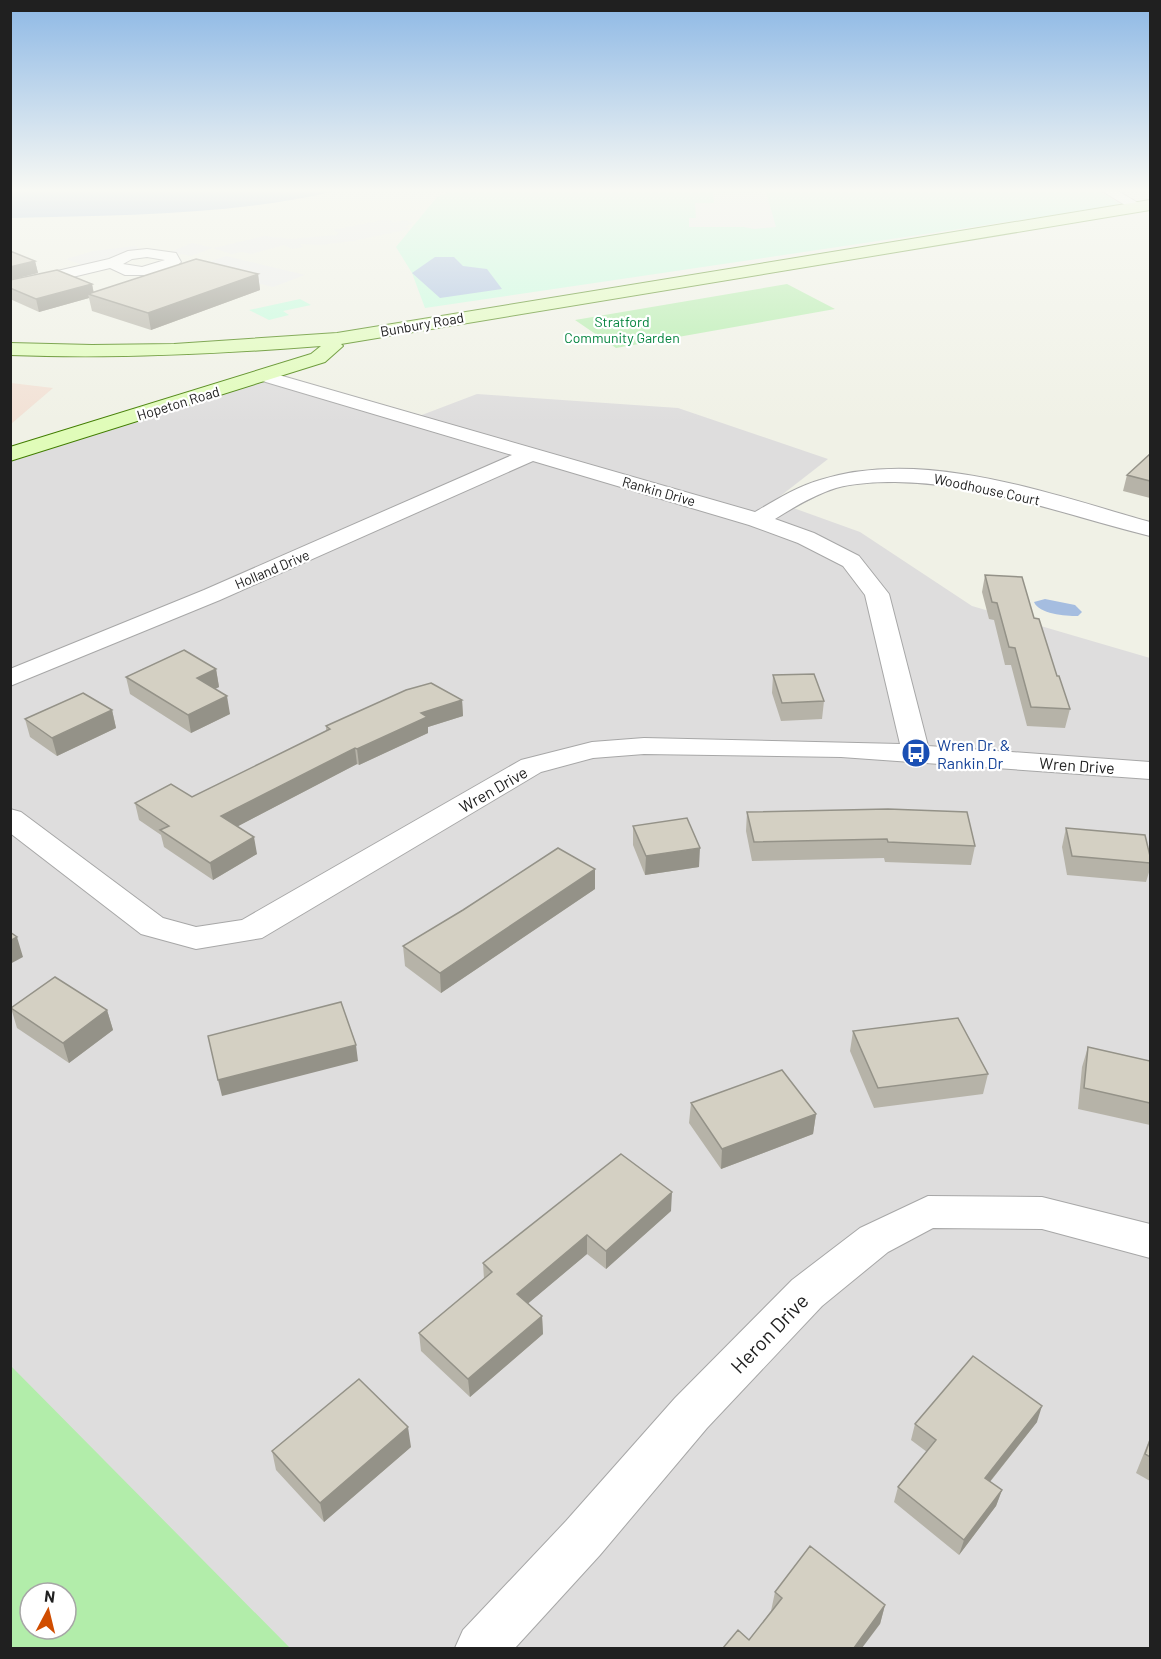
<svg xmlns="http://www.w3.org/2000/svg" width="1161" height="1659" font-family="Barlow,sans-serif">
  <style>
    .residential { fill: #dedddd; fill-rule: evenodd }
    .commercial { fill: #f2e1d5 }
    .grass { fill: #b2edaa; fill-rule: evenodd }
    .park { fill: #c2fcdc }
    .parking { fill: #ececec }
    .water { fill: #a5bde0 }
    .lines { fill: none; stroke-linecap: round; stroke-linejoin: round }
    .street-casing { stroke: #a7a7a7; stroke-width: 2 }
    .secondary-casing { stroke: #417d00; stroke-width: 2 }
    .street { fill: #fff; fill-rule: evenodd }
    .secondary { fill: #e0fcb9; fill-rule: evenodd }
    .wall { fill: #b6b3a8 }
    .shaded-wall { fill: #949288 }
    .building { fill: #d4d0c3; stroke: #949288; stroke-width: 1.5 }
    .labels { text-anchor: middle; dominant-baseline: central; stroke-width: 4.5; stroke-linejoin: round; paint-order: stroke }
    .far-park-label { font-size: 14px; fill: #078540; stroke: #fff }
    .far-street-label { font-size: 14px; fill: #202020; stroke: #fff }
    .transit-label { font-size: 16px; fill: #164399; stroke: #fff; text-anchor: start }
    .street-label { font-size: 16px; fill: #202020; stroke: #fff }
    .near-street-label { font-size: 20px; fill: #202020; stroke: #fff }
  </style>
  <rect width="100%" height="100%" fill="#f0f1e6"/>
  <path class="residential" d="M263 369 414 418 477 394 678 408 828 459 774 501 860 532 972 606 1150 658V1648H11L10 452ZM30 1593H66V1629H30Z"/>
  <path class="commercial" d="M11 383 53 388 11 424Z"/>
  <path class="grass" d="M787 284 835 309 616 348 575 320Z
    M11 1366 290 1648H11ZM30 1593H66V1629H30Z"/>
  <path class="park" d="M452 191H1099L1122 205 425 308 412 273 396 247 437 197Z
    M300 299 311 305 283 311 289 315 269 320 249 310Z"/>
  <path class="parking" d="M766 192 776 227 754 229 744 227H689V218H696L695 203H714L713 193Z
    M387 219 394 222 406 220 413 223 405 227 410 229 353 241 319 245 300 244 303 247 292 249 284 245 251 254 242 252 232 254 212 248 191 256 170 252 192 243 214 248 264 236 291 239 337 235 339 233 333 230Z
    M136 246 140 251 82 265 66 259 93 251Z
    M226 256 305 275 273 287 193 267Z"/>
  <path class="water" d="M10 191H336C229 216 119 215 11 218Z
    M435 257H454L463 266 487 269 502 289 440 298 412 273Z
    M1045 599 1075 605 1082 612 1078 616C1065 616 1039 614 1034 602Z"/>
  <g class="lines">
    <g class="street-casing">
      <path id="street" d="M1102 191H1118L1145 207 1138 211 1133 210Z
        M147 249 176 253 181 262 173 269 151 275H125L110 268 10 292V282L109 259 128 251ZM147 257 165 260 142 267 123 264 132 259Z
        M265 371 755 512C776 500 796 487 820 480 923 447 1050 494 1150 522V536C1065 515 983 483 895 482 876 482 854 483 836 488 814 495 794 507 775 519L814 533 859 556 889 594 928 746 1150 762V779L841 757 644 754 593 758 541 772 262 938 196 949 141 934 10 833V809L21 812 163 918 196 927 242 920 521 760 592 742 644 738 900 744 865 595 843 566 798 543 749 525 533 461 220 600 10 686V669L204 590 512 455 259 380 256 376 259 372Z
        M928 1196 1042 1197 1150 1224V1258L1042 1229 933 1228 888 1252 822 1306 707 1428 600 1555 515 1648H455L463 1630 566 1521 675 1398 792 1280 860 1228Z"/>
    </g>
    <g class="secondary-casing">
      <path id="secondary" d="M1150 200V210L341 344 343 346 325 362 10 461V447L311 354 321 346C218 354 114 359 10 355V343L92 345 174 344 337 333Z"/>
    </g>
    <use href="#street" class="street"/>
    <use href="#secondary" class="secondary"/>
  </g>
  <path class="wall" d="M10 251 35 261 38 273 17 278 92 284 94 293 258 274 260 290 151 330 92 311 89 298 39 312 10 299Z
    M1150 454V498L1123 491 1127 475Z
    M985 575 1034 618 1070 709 1065 728 1027 726 1011 665H1005L994 620 989 619 982 592Z
    M216 669 219 687 215 689 230 714 191 733 130 694 126 677Z
    M773 675 824 701 822 719 781 721 772 693Z
    M462 700 463 716 428 727V733L359 765 357 764 238 826 257 854 213 880 164 847 161 835 139 820 135 803 192 797 326 731V726Z
    M112 710 116 728 57 756 30 737 25 719Z
    M747 812 975 846 971 865 885 862 884 858 752 861 746 831Z
    M633 826 699 867 645 875 633 845Z
    M1066 828 1150 856V869L1146 882 1067 875 1062 847Z
    M595 889 441 993 405 966 403 946Z
    M11 1008 107 1010 113 1030 69 1063 17 1028Z
    M853 1031 988 1074 983 1094 874 1108 850 1051Z
    M1088 1047 1150 1061V1125L1078 1109 1082 1067Z
    M691 1103 816 1114 813 1134 721 1169 689 1123Z
    M671 1211 606 1269 587 1254 528 1303 542 1316 543 1334 470 1397 421 1351 419 1333 484 1279 483 1263Z
    M1037 1422 990 1482 1002 1490 996 1506 959 1555 894 1502 898 1487 927 1452 911 1440 915 1424Z
    M1150 1438V1481L1136 1473Z
    M411 1447 324 1522 276 1470 272 1451Z
    M775 1592 885 1605 880 1624 749 1640 771 1611Z"/>
  <path class="shaded-wall" d="M35 261 38 273 10 280V267Z
    M258 274 260 290 151 330 148 313Z
    M92 284 94 296 88 294 89 298 39 312 36 299Z
    M216 669 219 687 200 696 197 678Z
    M227 696 230 714 191 733 188 715Z
    M462 700 463 716 428 727V733L359 765 357 749 421 713Z
    M112 710 116 728 57 756 52 738Z
    M355 748 357 764 225 833 221 816Z
    M254 837 257 854 213 880 210 863Z
    M700 848 699 867 645 875 646 856Z
    M595 869V889L441 993 440 973Z
    M17 937 23 957 10 964V941Z
    M107 1010 113 1030 69 1063 63 1043Z
    M356 1045 358 1061 222 1096 218 1080Z
    M816 1114 813 1134 721 1169 722 1149Z
    M672 1192 671 1211 606 1269V1251Z
    M587 1235V1254L518 1312 517 1294Z
    M542 1316 543 1334 470 1397 468 1379Z
    M1042 1406 1037 1422 980 1494 985 1478Z
    M408 1427 411 1447 324 1522 320 1503Z
    M1002 1490 996 1506 959 1555 964 1540Z
    M885 1605 880 1624 862 1648H854Z"/>
  <path class="building" d="M10 251 35 261 10 267Z
    M196 259 258 274 148 313 88 294Z
    M57 270 92 284 36 299 10 288V280Z
    M1150 454V481L1127 475Z
    M985 575 1022 577 1034 618 1039 619 1057 676H1059L1070 709 1031 707 1015 648 1009 647 997 603 992 602Z
    M184 650 216 669 197 678 227 696 188 715 126 677Z
    M814 674 824 701 782 703 773 675Z
    M431 683 462 700 421 713 427 717 357 749 355 748 221 816 254 837 210 863 160 830 169 826 135 803 171 784 192 797 330 729 326 726 406 690Z
    M83 693 112 710 52 738 25 719Z
    M888 809 967 812 975 846 888 842 887 839 754 842 747 812Z
    M687 818 700 848 646 856 633 826Z
    M1066 828 1145 835 1150 856V863L1072 856Z
    M558 848 595 869 440 973 403 946 463 910Z
    M10 932 17 937 10 941Z
    M55 977 107 1010 63 1043 11 1008Z
    M341 1002 356 1045 218 1080 208 1036Z
    M958 1018 988 1074 878 1088 853 1031Z
    M1088 1047 1150 1061V1103L1084 1088Z
    M782 1070 816 1114 722 1149 691 1103Z
    M621 1154 672 1192 606 1251 587 1235 517 1294 542 1316 468 1379 419 1333 492 1272 483 1263Z
    M973 1356 1042 1406 985 1478 1002 1490 964 1540 898 1487 936 1440 915 1424Z
    M359 1379 408 1427 320 1503 272 1451Z
    M1150 1440V1457L1145 1454Z
    M810 1546 885 1605 854 1648H723L738 1630 749 1640 782 1598 775 1592Z"/>
  <linearGradient id="sky" x2="0" y2="1"><stop stop-color="#8db8e5"/><stop offset="0.45" stop-color="#f8f9f4"/><stop offset="1" stop-color="#f8f9f4" stop-opacity="0"/></linearGradient>
  <rect width="1161" height="423" fill="url(#sky)"/>
  <defs>
    <g id="bus-disc" transform="scale(1.5)"><circle r="9.5" fill="#1a4fb4" stroke="#fff"/><path d="M-5-6H5V4H4V6H2V4H-2V6H-4V4H-5ZM-3.5-4V0h7V-4ZM-3.5 1.2v1.5H-2V1.2ZM2 1.2v1.5H3.5V1.2Z" fill="#fff"/></g>
  </defs>
  <g fill-rule="evenodd">
    <use href="#bus-disc" x="916" y="753"/>
  </g>
  <g class="labels">
    <g class="far-park-label">
      <text x="622" y="321">Stratford<tspan x="622" dy="16">Community Garden</tspan></text>
    </g>
    <g class="far-street-label">
      <text transform="translate(422 324) rotate(-10)">Bunbury Road</text>
      <text transform="translate(178 403) rotate(-17)">Hopeton Road</text>
      <text transform="translate(987 489) rotate(12)">Woodhouse Court</text>
      <text transform="translate(659 491) rotate(16)">Rankin Drive</text>
      <text transform="translate(272 569) rotate(-23)">Holland Drive</text>
    </g>
    <g class="transit-label">
      <text x="937" y="744">Wren Dr. &amp;<tspan x="937" dy="18">Rankin Dr</tspan></text>
    </g>
    <g class="street-label">
      <text transform="translate(1077 765) rotate(4)">Wren Drive</text>
      <text transform="translate(493 789) rotate(-30)">Wren Drive</text>
    </g>
    <g class="near-street-label">
      <text transform="translate(769 1333) rotate(-46)">Heron Drive</text>
    </g>
  </g>
  <rect width="1161" height="1659" fill="none" stroke="#202020" stroke-width="24"/>
  <g transform="translate(48 1611) rotate(7)"><circle r="28" fill="#ffffff" stroke="#a6a6a6" stroke-width="1.5"/>
  <path d="M0-4.5L10 22L0 15L-10 22Z" fill="#d04d00"/>
  <text y="-9" font-size="16" font-weight="bold" text-anchor="middle" fill="#202020">N</text>
  </g>
</svg>
